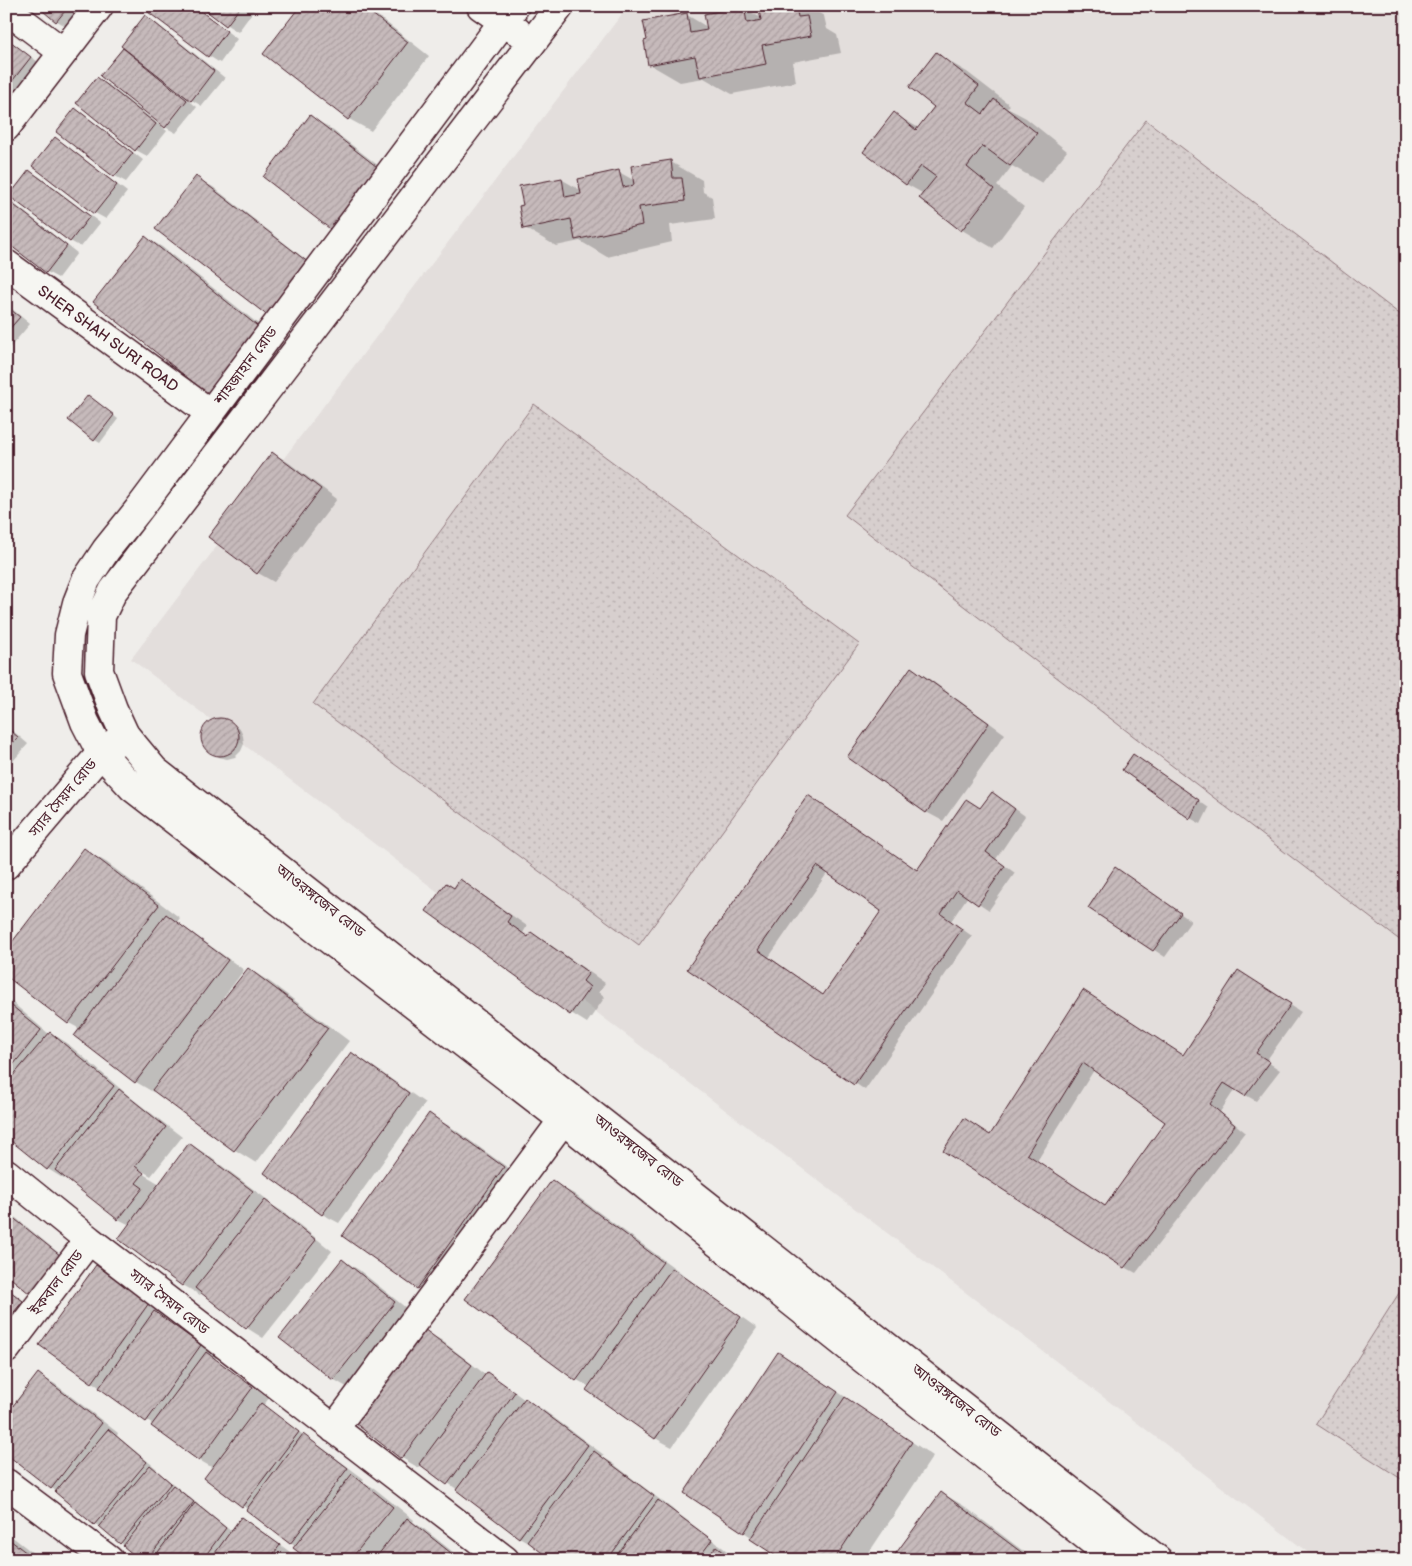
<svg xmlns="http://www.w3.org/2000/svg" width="1412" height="1566" font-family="'Balsamiq Sans','Noto Sans Bengali',sans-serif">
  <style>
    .built { fill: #e3dedc }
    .park { fill: url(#park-dots); stroke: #90777c }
    .shadow { fill: #0003; fill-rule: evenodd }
    .building { fill: url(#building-hatch); stroke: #4a1f2b; fill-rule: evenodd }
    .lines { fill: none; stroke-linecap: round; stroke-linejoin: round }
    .minor-casing { stroke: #4a1f2b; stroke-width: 31 }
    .tertiary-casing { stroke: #4a1f2b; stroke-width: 31 }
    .secondary-casing { stroke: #4a1f2b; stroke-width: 31 }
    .minor { stroke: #f6f6f2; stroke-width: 28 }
    .tertiary { stroke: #f6f6f2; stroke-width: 28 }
    .secondary { stroke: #f6f6f2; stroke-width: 28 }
    .labels { text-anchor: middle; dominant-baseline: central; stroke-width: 4.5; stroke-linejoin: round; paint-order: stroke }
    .street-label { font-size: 15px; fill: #4a1f2b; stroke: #f6f6f2 }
  </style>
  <defs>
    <pattern id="park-dots" width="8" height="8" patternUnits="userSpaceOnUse" patternTransform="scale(1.25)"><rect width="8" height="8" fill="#d7cfce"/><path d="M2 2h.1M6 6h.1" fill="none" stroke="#bab1b1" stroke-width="1.8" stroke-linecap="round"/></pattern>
    <pattern id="building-hatch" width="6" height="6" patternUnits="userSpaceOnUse" patternTransform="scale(1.25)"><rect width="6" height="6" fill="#c6babb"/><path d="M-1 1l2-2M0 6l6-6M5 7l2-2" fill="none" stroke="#ac9fa1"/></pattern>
  </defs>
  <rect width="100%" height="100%" fill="#efedea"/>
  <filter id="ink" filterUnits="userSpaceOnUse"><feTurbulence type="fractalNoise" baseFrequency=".02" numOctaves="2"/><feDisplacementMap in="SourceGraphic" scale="10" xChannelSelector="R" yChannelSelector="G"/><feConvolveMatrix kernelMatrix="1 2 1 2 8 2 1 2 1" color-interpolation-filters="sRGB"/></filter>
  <g filter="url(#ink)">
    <path class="built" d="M628 6H1406V1560H1318L131 659Z"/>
    <path class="park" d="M1146 120 1406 319V945L845 515Z
      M534 404 859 644 639 945 313 704Z
      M1406 1282V1482L1316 1424Z"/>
    <path class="shadow" d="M39 6H85L68 27 57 21Z
      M154 6H194L237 39 220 63 209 56 150 12Z
      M202 6H257L238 32 227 25Z
      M301 6H365L429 56 371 131 349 119Z
      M759 6H808L824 16 827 29 837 35 841 53 793 62 796 82 732 94 704 78 680 82 649 64 687 15 707 27 744 8 761 18Z
      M145 17 156 23 225 78 202 106 188 98 187 99 197 107 176 133 165 127 123 50 135 57Z
      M6 39 41 64 6 110Z
      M936 54 967 72 1010 105 1007 108 1026 118 1067 151 1042 183 1012 166 997 186 1024 207 993 248 962 230 921 198 924 194 906 184 894 114 919 128 935 106Z
      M98 78 109 85 167 131 147 156 136 150 78 103Z
      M76 109 86 116 143 160 126 182 115 176Z
      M310 117 327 126 397 180 351 240Z
      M55 138 66 145 127 192 106 219 95 213 34 166Z
      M671 162 702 180 703 192 712 197 715 219 670 225 672 242 607 257 580 241 556 246 525 228 561 179 582 191 619 172 635 181Z
      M29 171 40 177 100 223 81 247 70 241Z
      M196 178 213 187 324 274 285 325Z
      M6 200 17 206 77 253 58 278 47 272Z
      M145 237 162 247 282 343 231 407Z
      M6 304 30 324 6 352Z
      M93 399 118 419 100 443 95 440Z
      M273 453 289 463 337 499 274 582 258 573Z
      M911 668 928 678 1005 734 943 821 926 812Z
      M220 720 227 721 233 724 240 729 243 736 244 744 241 751 235 757 227 759 219 757 207 749 203 742V734L206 727 212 722Z
      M6 725 28 744 6 769Z
      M1144 762 1209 808 1201 824 1190 818Z
      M808 796 918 871 981 809 1003 800 1025 816 996 859 1015 873 989 910 968 896 951 921 972 936 865 1090 689 969ZM828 872 883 911 824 996 769 957Z
      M84 850 106 862 180 918 177 922 244 970 221 1001 223 1002 249 969 270 982 349 1041 256 1163 235 1150 154 1090 153 1092 136 1082 75 1036 80 1029 69 1023Z
      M1116 868 1191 921 1165 957 1090 908Z
      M460 881 477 891 527 926 523 933 529 937 532 933 548 943 605 983 599 992 605 997 587 1023 571 1013Z
      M1249 978 1301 1012 1266 1061 1280 1070 1256 1101 1235 1089 1220 1112 1245 1132 1136 1273 1125 1267 990 1136 1084 992 1183 1056ZM1094 1070 1167 1122 1106 1207 1037 1161Z
      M6 997 50 1035 51 1033 67 1043 130 1097 182 1137 151 1176 139 1169 138 1171 160 1184 189 1144 206 1154 269 1201 268 1203 282 1211 332 1251 263 1338 247 1328 202 1292 200 1295 183 1285 120 1238 130 1225 118 1219 66 1177 64 1179 48 1169 6 1135Z
      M352 1053 368 1063 425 1103 339 1223 322 1214Z
      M430 1115 451 1127 525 1180 439 1301 418 1288Z
      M552 1182 574 1194 684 1275V1276L757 1328 672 1447 655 1438 590 1387 577 1380 467 1299Z
      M6 1210 71 1263 42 1299 31 1293 6 1273Z
      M342 1260 359 1270 411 1312 350 1389 333 1379Z
      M96 1266 113 1276 165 1313 162 1317 217 1356 215 1359 269 1398 263 1406 309 1439 320 1446 364 1479 362 1481 374 1488 414 1520 413 1522 424 1529 463 1560H310L296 1546 206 1478 213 1468 199 1460 153 1425 92 1382Z
      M6 1287 33 1308 6 1342Z
      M424 1331 441 1340 486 1375 487 1373 498 1380 525 1400 542 1409 604 1455 602 1457 611 1462 727 1551 725 1553 736 1560H554L535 1546 519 1537 458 1490 421 1464 419 1468 402 1458 356 1423Z
      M795 1363 933 1456 864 1560H784L744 1532Z
      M39 1375 55 1384 118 1433 117 1436 157 1469 156 1470 232 1532 242 1518 252 1524 290 1552 285 1560H142L104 1529 95 1524 57 1492 6 1453Z
      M942 1493 964 1506 1035 1560H893Z
      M6 1532 42 1560H6Z"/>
    <path class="building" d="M37 6H69L56 22Z
      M152 6H194L227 31 208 57 148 12Z
      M200 6H241L226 26Z
      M300 6H362L408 42 348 120 263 54Z
      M744 6 747 23 761 20 758 6H796L798 17 807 16 811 36 762 45 766 64 700 77 695 56 648 65 644 41 647 40 643 21 687 13 690 33 707 30 704 14Z
      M145 15 214 71 191 101 121 46Z
      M6 38 31 57 6 89Z
      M123 48 187 100 165 128 100 76Z
      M936 52 979 86 967 102 983 114 994 99 1037 133 1010 166 983 146 967 167 994 189 961 231 919 198 936 177 921 166 906 185 863 152 894 112 916 130 934 107 909 87Z
      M97 77 156 124 135 151 76 103Z
      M75 108 133 153 114 177 56 132Z
      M310 115 381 170 334 232 263 177Z
      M55 137 117 185 94 214 32 166Z
      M671 160 673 178H682L685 201 639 207 642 225 575 240 571 219 523 229 519 206 523 205 519 186 562 178 565 197 581 194 578 179 619 170 623 187 634 185 631 166Z
      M29 170 90 216 70 242 9 196Z
      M196 176 309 263 268 316 155 229Z
      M6 199 67 246 46 273 6 242Z
      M145 236 266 333 214 399 93 302Z
      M6 306 20 317 6 333Z
      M88 395 114 415 94 441 68 420Z
      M272 452 321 489 257 574 208 537Z
      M911 667 989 723 926 813 847 757Z
      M201 737a19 19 0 1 1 38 0a19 19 0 1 1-38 0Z
      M6 727 18 737 6 750Z
      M1133 754 1199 800 1190 819 1122 770Z
      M992 792 1015 809 986 852 1005 866 978 905 957 890 941 914 962 929 854 1085 687 969 808 795 917 870 966 799 980 808ZM817 866 881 911 823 995 758 950Z
      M84 848 159 905 68 1024 6 976V950Z
      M1115 867 1181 913 1153 951 1088 908Z
      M460 879 511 916 507 922 528 937 531 932 589 973 583 981 590 987 570 1015 426 911 446 883 454 888Z
      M166 914 228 960 135 1083 74 1036Z
      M248 968 328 1028 234 1151 152 1090Z
      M1238 970 1291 1004 1256 1053 1270 1062 1245 1096 1224 1083 1210 1104 1235 1125 1124 1268 943 1151 964 1118 990 1135 1083 990 1183 1055ZM1083 1063 1165 1122 1105 1206 1027 1154Z
      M6 1001 41 1030 6 1074Z
      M50 1032 114 1086 47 1170 6 1137V1084Z
      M351 1052 409 1093 322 1215 264 1173Z
      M119 1089 166 1127 135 1166 144 1173 136 1183 143 1188 118 1220 55 1170Z
      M429 1113 504 1167 417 1289 342 1236Z
      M189 1143 253 1191 182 1286 118 1239Z
      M552 1180 663 1262 576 1381 465 1299Z
      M265 1200 316 1240 246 1329 195 1288Z
      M6 1212 61 1256 30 1294 6 1274Z
      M342 1259 395 1302 333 1380 279 1338Z
      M96 1265 149 1303 92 1383 39 1345Z
      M672 1268 741 1317 655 1439 586 1390Z
      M6 1288 23 1301 6 1322Z
      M154 1311 201 1345 146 1422 99 1388Z
      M424 1329 472 1365 401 1459 355 1423Z
      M206 1352 253 1387 199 1461 151 1426Z
      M778 1352 838 1392 744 1533 684 1493Z
      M487 1372 515 1392 447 1485 419 1464Z
      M38 1373 102 1423 51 1489 6 1454V1415Z
      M845 1397 912 1442 834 1560H782L750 1539Z
      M525 1398 588 1445 519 1538 456 1490Z
      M261 1403 299 1432 242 1507 204 1478Z
      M108 1429 147 1462 94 1525 55 1492Z
      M303 1434 348 1468 290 1544 246 1510Z
      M594 1451 654 1496 607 1560H551L527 1541Z
      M150 1465 171 1483 120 1544 99 1526Z
      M352 1474 393 1507 350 1560H309L293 1548Z
      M173 1485 194 1502 146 1560H140L123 1546Z
      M941 1492 1025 1555 1021 1560H891Z
      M658 1500 712 1540 697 1560H613Z
      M195 1503 226 1528 202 1560H152Z
      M241 1517 280 1545 269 1560H210Z
      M407 1518 451 1553 446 1560H374Z
      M6 1537 36 1560H6Z
      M716 1546 734 1560H706Z"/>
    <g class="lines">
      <g class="minor-casing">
        <path id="minor" d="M6 9 63 52
          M6 127 99 6
          M6 264 210 413
          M6 865 101 753 125 735
          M6 1173 89 1240 505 1560
          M6 1349 89 1240
          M334 1429 563 1120
          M6 1483 109 1560"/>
      </g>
      <g class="tertiary-casing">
        <path id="tertiary" d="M481 6 517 31
          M515 6 139 509 106 550 86 580 77 603 69 635 67 673 85 722 101 753 133 788 563 1120 1116 1560
          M560 6 113 591 101 616 99 671 113 709 125 735 154 770 1158 1560"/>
      </g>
      <g class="secondary-casing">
        <path id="secondary" d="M806 1313 821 1294"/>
      </g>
      <use href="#minor" class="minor"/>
      <use href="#tertiary" class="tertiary"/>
      <use href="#secondary" class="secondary"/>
    </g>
  </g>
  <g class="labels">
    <g class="street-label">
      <text transform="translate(108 339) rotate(36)">SHER SHAH SURI ROAD</text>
      <text transform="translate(246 366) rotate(-53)">শাহজাহান রোড</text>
      <text transform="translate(63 798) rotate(-50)">স্যার সৈয়দ রোড</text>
      <text transform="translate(320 901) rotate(38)">আওরঙ্গজেব রোড</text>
      <text transform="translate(638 1151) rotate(38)">আওরঙ্গজেব রোড</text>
      <text transform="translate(57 1283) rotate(-53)">ইকবাল রোড</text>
      <text transform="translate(169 1302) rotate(38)">স্যার সৈয়দ রোড</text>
      <text transform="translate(956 1401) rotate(38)">আওরঙ্গজেব রোড</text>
    </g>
  </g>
  <rect width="1412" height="1566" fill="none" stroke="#f6f6f2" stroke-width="25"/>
  <rect x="12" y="12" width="1387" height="1541" fill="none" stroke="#4a1f2b" stroke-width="2" filter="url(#ink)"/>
</svg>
